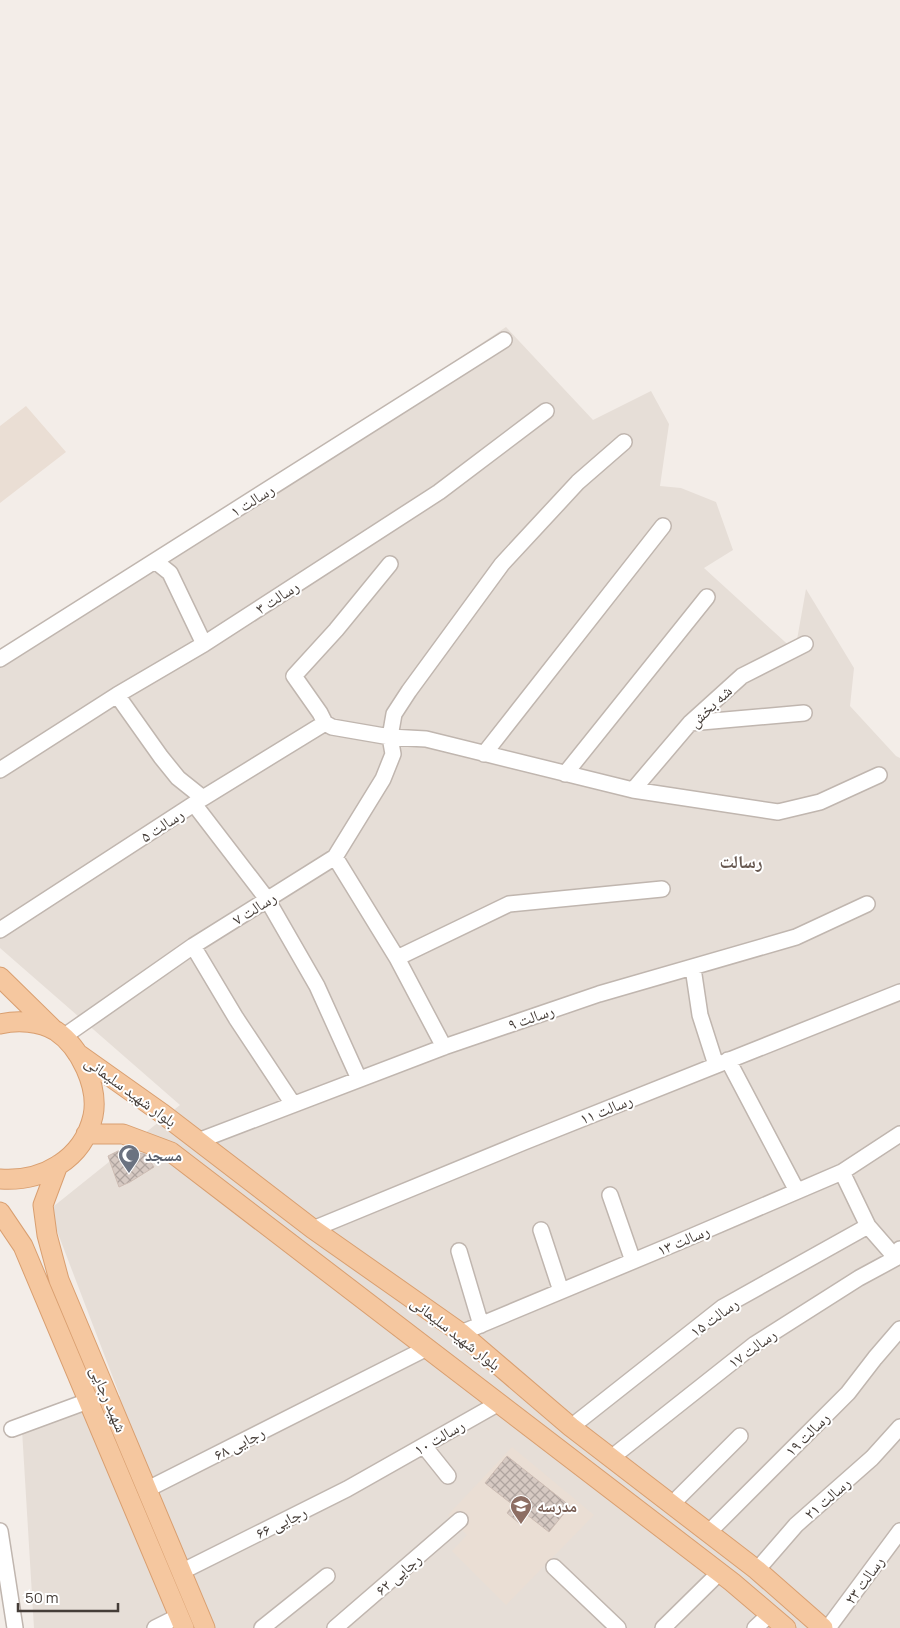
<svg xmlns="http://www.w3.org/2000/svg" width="900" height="1628" font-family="Manrope,'Noto Naskh Arabic',sans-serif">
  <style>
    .residential { fill: #e6ded7 }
    .education { fill: #eaded4 }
    .building { fill: url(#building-cross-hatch); stroke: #cdbcb3 }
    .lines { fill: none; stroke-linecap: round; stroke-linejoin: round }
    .minor-casing { stroke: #c0b6af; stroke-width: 18 }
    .major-casing { stroke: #d99f70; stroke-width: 21 }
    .minor { stroke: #fff; stroke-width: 15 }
    .major { stroke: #f5c79f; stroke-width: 19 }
    .labels { text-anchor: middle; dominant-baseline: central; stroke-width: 4; stroke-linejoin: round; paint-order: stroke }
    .street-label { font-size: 16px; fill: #453d38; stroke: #fff }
    .worship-label { font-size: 16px; font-weight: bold; fill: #5b616d; stroke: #fff; text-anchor: start }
    .education-label { font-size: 16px; font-weight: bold; fill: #785e54; stroke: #fff; text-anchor: start }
    .neighbourhood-label { font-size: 18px; font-weight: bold; fill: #675850; stroke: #fff }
  </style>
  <defs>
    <pattern id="building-cross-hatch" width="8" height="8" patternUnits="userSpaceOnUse" patternTransform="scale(1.25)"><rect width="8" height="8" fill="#d6c9c2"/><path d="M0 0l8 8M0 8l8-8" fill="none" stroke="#afa49f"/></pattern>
  </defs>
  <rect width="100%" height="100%" fill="#f3ede8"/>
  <path class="residential" d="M506 327 593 420 651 391 669 424 660 486 681 488 716 502 733 550 704 568 795 651 806 589 854 668 850 706 896 756 900 758V1628H34L22 1430 120 1396 49 1210 180 1105 0 948V664Z"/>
  <path class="education" d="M26 406 66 452 0 503V426Z
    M512 1447 594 1515 506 1605 452 1551 467 1535 448 1515Z"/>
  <path class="building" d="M118 1151 145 1154 154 1167 130 1182 119 1187 108 1156Z
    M507 1456 570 1506 549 1532 526 1514 519 1523 507 1513 513 1505 485 1483Z"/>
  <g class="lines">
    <g class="minor-casing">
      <path id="minor" d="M155 561 170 573 204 644
        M390 564 336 630 294 676 320 713 325 723 332 727 390 737 426 739 633 790 778 812 820 802 879 775
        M0 659 504 340
        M117 695 161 757 178 778 203 798
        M690 723 804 713
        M484 754 663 526
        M0 770 117 695 204 644 439 492 546 411
        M565 774 707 597
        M633 790 690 723 742 676 805 644
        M194 804 267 899 317 986 359 1079
        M335 857 397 958 444 1047
        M0 930 203 798 325 723
        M193 946 236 1018 293 1104
        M397 958 509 904 662 889
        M693 968 700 1015 716 1065
        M63 1037 193 946 335 857 383 779 393 754 390 737 394 714 409 691 502 564 578 482 624 442
        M728 1060 797 1191
        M198 1141 444 1047 599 994 796 937 867 904
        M842 1172 868 1226 896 1258
        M610 1195 633 1261
        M313 1229 524 1142 900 992
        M541 1230 561 1291
        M459 1251 481 1325
        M461 1333 674 1244 842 1172 900 1134
        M571 1427 723 1307 868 1226
        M12 1429 88 1401
        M424 1446 448 1476
        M611 1458 755 1344 859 1278 896 1258 900 1249
        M146 1490 427 1348
        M672 1504 740 1436
        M0 1531 15 1628
        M708 1533 848 1393 875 1358 900 1329
        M554 1567 618 1628
        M757 1570 796 1525 872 1458 900 1427
        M181 1572 347 1489 499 1403
        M155 1628 179 1616
        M262 1628 327 1576
        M335 1628 460 1520
        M663 1628 719 1573
        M755 1628 770 1614
        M828 1628 900 1531"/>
    </g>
    <g class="major-casing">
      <path id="major" d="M0 977 52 1028
        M0 1024C17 1020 40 1021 56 1031 80 1047 99 1087 93 1116 83 1160 42 1182 0 1179
        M77 1053 163 1114 313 1229 461 1333 571 1427 757 1570 823 1628
        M86 1134H123L171 1152 732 1582 786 1628
        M58 1165 43 1205 47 1235 59 1280 205 1628
        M0 1212 23 1246 184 1628"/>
    </g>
    <use href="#minor" class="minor"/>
    <use href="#major" class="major"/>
  </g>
  <defs>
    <g id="mosque-pin" transform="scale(1.125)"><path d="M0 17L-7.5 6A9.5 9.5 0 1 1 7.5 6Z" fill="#6b7280" stroke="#fff"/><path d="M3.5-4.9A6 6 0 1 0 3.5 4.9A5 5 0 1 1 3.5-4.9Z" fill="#fff"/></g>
    <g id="school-pin" transform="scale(1.125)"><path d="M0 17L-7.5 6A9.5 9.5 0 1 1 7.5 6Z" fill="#8d6e63" stroke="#fff"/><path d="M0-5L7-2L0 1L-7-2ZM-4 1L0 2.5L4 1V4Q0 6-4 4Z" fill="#fff"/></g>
  </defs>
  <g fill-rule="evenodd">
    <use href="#mosque-pin" x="129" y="1155"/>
    <use href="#school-pin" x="521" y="1506"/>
  </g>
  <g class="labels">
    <g class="street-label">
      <text transform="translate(252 500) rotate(-32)">رسالت ۱</text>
      <text transform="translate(277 597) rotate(-33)">رسالت ۳</text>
      <text transform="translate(710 706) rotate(-44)">شه بخش</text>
      <text transform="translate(162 825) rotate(-33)">رسالت ۵</text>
      <text transform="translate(254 908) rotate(-32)">رسالت ۷</text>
      <text transform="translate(531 1017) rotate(-19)">رسالت ۹</text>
      <text transform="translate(131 1091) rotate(36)">بلوار شهید سلیمانی</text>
      <text transform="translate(606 1109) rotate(-22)">رسالت ۱۱</text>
      <text transform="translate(683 1240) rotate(-23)">رسالت ۱۳</text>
      <text transform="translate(714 1317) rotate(-36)">رسالت ۱۵</text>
      <text transform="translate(456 1333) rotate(38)">بلوار شهید سلیمانی</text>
      <text transform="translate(752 1348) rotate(-36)">رسالت ۱۷</text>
      <text transform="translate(109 1399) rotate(67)">شهید رجایی</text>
      <text transform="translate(807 1434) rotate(-45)">رسالت ۱۹</text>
      <text transform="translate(439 1437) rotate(-30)">رسالت ۱۰</text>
      <text transform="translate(239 1443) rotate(-27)">رجایی ۶۸</text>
      <text transform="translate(827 1498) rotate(-41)">رسالت ۲۱</text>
      <text transform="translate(281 1522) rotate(-26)">رجایی ۶۶</text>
      <text transform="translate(398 1574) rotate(-41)">رجایی ۶۲</text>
      <text transform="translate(864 1580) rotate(-54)">رسالت ۲۳</text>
    </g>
    <g class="worship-label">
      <text x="145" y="1155">مسجد</text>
    </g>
    <g class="education-label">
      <text x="537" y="1506">مدرسه</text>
    </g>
    <g class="neighbourhood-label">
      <text x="741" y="861">رسالت</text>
    </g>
  </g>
  <path d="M18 1603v8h100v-8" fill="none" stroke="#453d38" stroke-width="2.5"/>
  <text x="25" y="1603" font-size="15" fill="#453d38" stroke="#ffffff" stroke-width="4" paint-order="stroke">50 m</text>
</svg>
